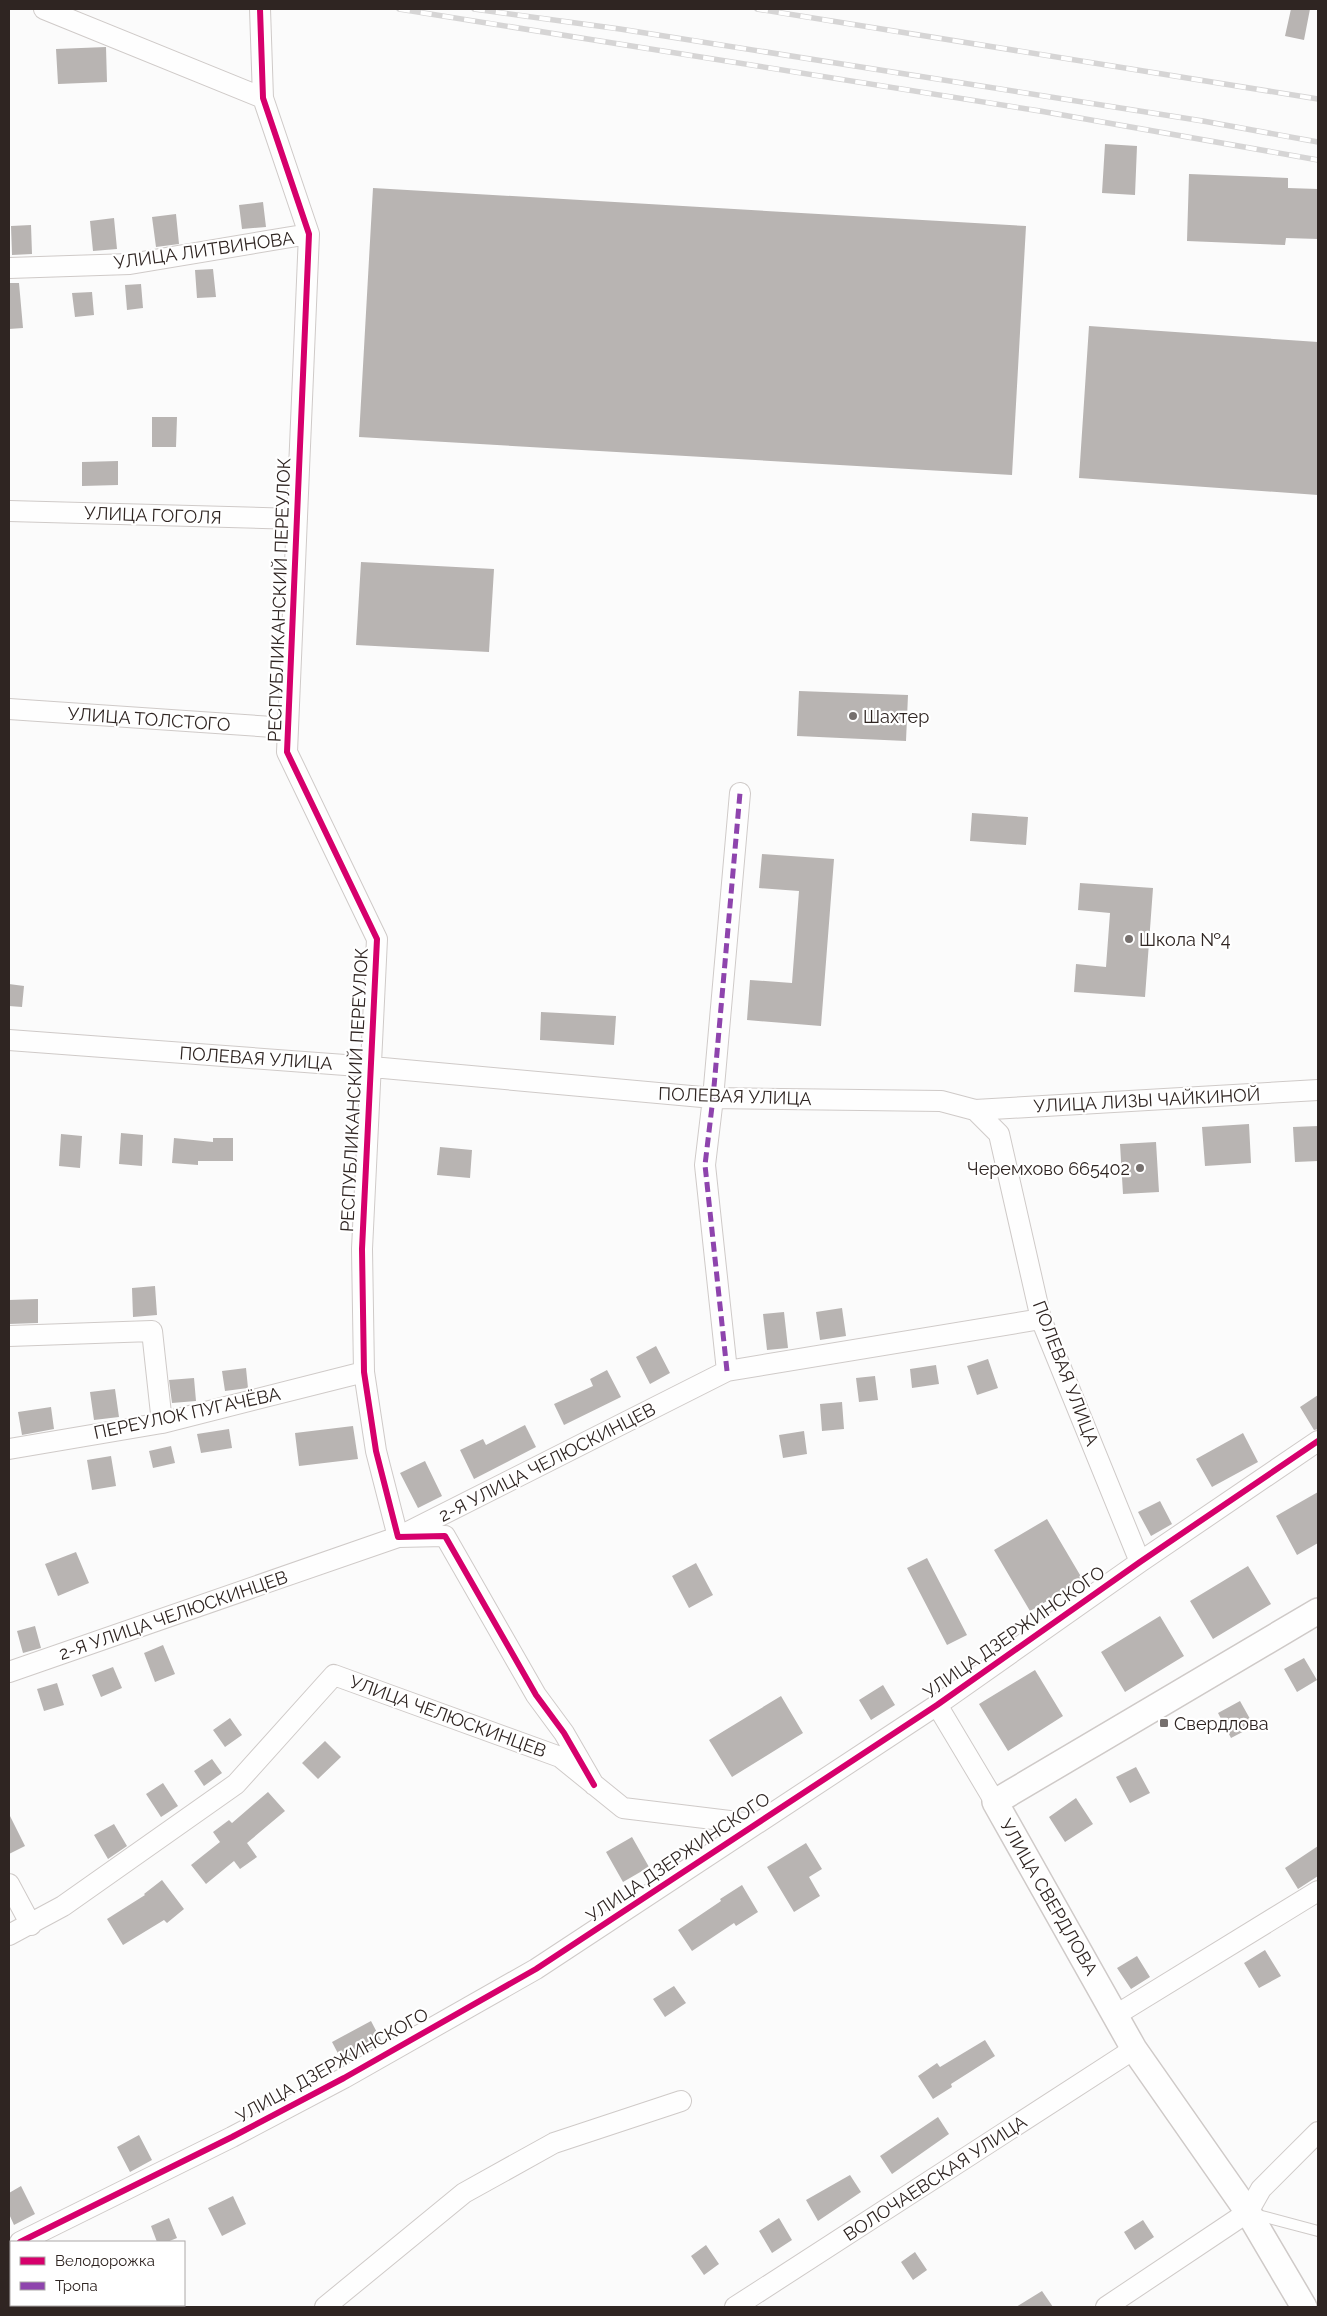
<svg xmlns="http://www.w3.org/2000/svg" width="1327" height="2316" font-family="Raleway,sans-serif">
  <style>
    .building { fill: #b8b4b2 }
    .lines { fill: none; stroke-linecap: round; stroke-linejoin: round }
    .service-casing { stroke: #cfcac8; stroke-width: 12 }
    .minor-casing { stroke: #cfcac8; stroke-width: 22 }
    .tertiary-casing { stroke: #cfcac8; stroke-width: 28 }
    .service { stroke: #fefefe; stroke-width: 10 }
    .minor { stroke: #fefefe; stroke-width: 20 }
    .tertiary { stroke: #fefefe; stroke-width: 25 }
    .rail-casing { stroke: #d6d5d5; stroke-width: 5.5 }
    .rail { stroke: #fff; stroke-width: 4; stroke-dasharray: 11; stroke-linecap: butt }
    .quiet { stroke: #8e44ad; stroke-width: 5; stroke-dasharray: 10 5; stroke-linecap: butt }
    .cycleway-casing { stroke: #fff; stroke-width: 9 }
    .cycleway { stroke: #d6006c; stroke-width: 6 }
    .poi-dot { fill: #76706e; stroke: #fff; stroke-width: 2 }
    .labels { text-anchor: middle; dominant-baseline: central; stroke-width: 4.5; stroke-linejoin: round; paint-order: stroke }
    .street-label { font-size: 18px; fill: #2f2522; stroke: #fff }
    .poi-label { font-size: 18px; fill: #2f2522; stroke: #fff; text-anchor: start }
  </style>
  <rect width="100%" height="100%" fill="#fbfbfb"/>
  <path class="building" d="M1291 9H1310L1304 40 1285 36Z
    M106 47 107 82 58 84 56 49Z
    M1105 144 1137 146 1135 195 1102 193Z
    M1189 174 1288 178V188L1318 189V239L1286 238 1285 245 1187 241Z
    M373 188 1026 226 1012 475 359 437Z
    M263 202 266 227 242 229 239 205Z
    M176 214 179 244 156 247 152 217Z
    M114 218 117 249 93 251 90 221Z
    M31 225 32 254 12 255 11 226Z
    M213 269 216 297 197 298 195 270Z
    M9 283H19L23 328 9 329Z
    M141 284 143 308 127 310 125 285Z
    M92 292 94 315 75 317 72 293Z
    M1089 326 1318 342V495L1079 478Z
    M152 417H177L176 447H152Z
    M118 461V485L82 486V462Z
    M361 562 494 569 489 652 356 645Z
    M799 691 908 695 906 741 797 736Z
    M972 813 1028 817 1026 845 970 841Z
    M762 854 834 859 821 1026 747 1020 750 980 792 983 799 891 759 888Z
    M1080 883 1153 888 1145 997 1074 992 1076 964 1106 967 1110 913 1078 910Z
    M9 984 24 986 22 1007 9 1006Z
    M541 1012 616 1016 614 1045 540 1040Z
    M1249 1124 1251 1163 1205 1166 1202 1127Z
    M1318 1126V1161L1295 1162 1293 1127Z
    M121 1133 143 1135 142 1166 119 1164Z
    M61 1134 82 1136 80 1168 59 1166Z
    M174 1138 213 1142V1138H233V1161H198V1165L172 1163Z
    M1156 1142 1159 1192 1123 1194 1120 1144Z
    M440 1147 472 1150 470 1178 437 1175Z
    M155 1286 157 1315 133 1317 132 1288Z
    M38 1299V1323L9 1324V1300Z
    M842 1308 846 1336 820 1340 816 1312Z
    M784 1312 788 1348 767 1350 763 1314Z
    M656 1346 670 1373 650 1384 636 1357Z
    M988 1359 998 1388 977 1395 967 1366Z
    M936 1365 939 1384 912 1388 910 1369Z
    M246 1368 248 1388 225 1391 222 1371Z
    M607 1370 621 1397 564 1425 554 1404 593 1386 590 1379Z
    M875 1376 878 1400 859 1402 856 1378Z
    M194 1378 196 1401 172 1403 169 1380Z
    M115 1389 119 1417 94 1420 90 1392Z
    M1318 1395V1429L1314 1430 1300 1407Z
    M842 1402 844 1429 822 1431 820 1404Z
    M51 1407 54 1429 22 1435 18 1412Z
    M525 1425 536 1447 474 1479 460 1450 483 1439 486 1445Z
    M353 1426 358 1459 299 1466 295 1433Z
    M229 1429 232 1448 201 1453 197 1434Z
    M804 1431 807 1454 783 1458 779 1435Z
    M1243 1433 1258 1462 1212 1487 1196 1459Z
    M171 1446 175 1463 153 1468 149 1451Z
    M111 1456 116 1486 92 1490 87 1460Z
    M425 1461 442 1496 418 1508 400 1473Z
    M1318 1492V1543L1297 1555 1276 1516Z
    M1160 1501 1172 1524 1151 1536 1138 1512Z
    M1047 1519 1083 1580 1030 1611 994 1550Z
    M76 1552 89 1583 58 1596 45 1564Z
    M927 1558 967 1635 947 1645 907 1568Z
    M696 1563 713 1595 689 1608 672 1576Z
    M1248 1566 1271 1604 1213 1639 1190 1601Z
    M1160 1616 1184 1656 1125 1692 1101 1652Z
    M35 1626 41 1648 23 1653 17 1631Z
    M163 1645 175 1674 155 1682 144 1653Z
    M1304 1658 1317 1680 1297 1692 1284 1669Z
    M113 1667 122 1688 101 1697 92 1675Z
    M1035 1670 1063 1716 1008 1751 979 1704Z
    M57 1683 64 1705 44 1711 37 1689Z
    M883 1685 895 1705 871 1720 859 1700Z
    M781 1696 803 1733 732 1777 709 1740Z
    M1240 1701 1254 1726 1231 1738 1218 1713Z
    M230 1718 242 1735 225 1747 213 1730Z
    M325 1741 341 1757 318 1779 302 1763Z
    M212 1759 222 1773 204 1786 194 1771Z
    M1136 1767 1150 1793 1130 1803 1116 1777Z
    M163 1783 178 1806 161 1817 146 1794Z
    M268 1792 285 1811 247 1843 257 1857 240 1869 234 1861 206 1884 191 1865 220 1842 213 1832 229 1820 232 1823Z
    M1076 1798 1093 1824 1065 1842 1049 1817Z
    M9 1814 25 1846 9 1854Z
    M114 1824 127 1846 108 1859 94 1835Z
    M632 1837 649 1867 623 1882 606 1852Z
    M806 1843 822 1869 809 1877 820 1896 794 1912 767 1867Z
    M1318 1846V1876L1298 1889 1285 1868Z
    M162 1880 184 1909 167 1923 164 1920 123 1945 107 1919 145 1895 144 1894Z
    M742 1885 758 1912 736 1926 734 1923 692 1951 678 1930 721 1901 720 1899Z
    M1265 1950 1281 1976 1259 1988 1244 1963Z
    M1137 1956 1150 1977 1131 1989 1117 1968Z
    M674 1986 686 2003 665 2017 653 1999Z
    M371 2021 382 2042 343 2063 332 2042Z
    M985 2040 995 2056 951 2084 952 2087 933 2099 918 2076 937 2063 940 2067Z
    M938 2117 949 2134 892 2174 880 2156Z
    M139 2135 152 2160 130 2172 117 2147Z
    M850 2175 861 2192 818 2221 806 2200Z
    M21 2186 35 2214 14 2225 9 2214V2193Z
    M233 2196 246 2224 222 2236 208 2208Z
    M169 2218 177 2238 167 2242H157L151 2226Z
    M779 2218 792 2240 772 2253 759 2231Z
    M1143 2220 1154 2237 1135 2250 1124 2232Z
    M706 2245 719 2264 704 2275 691 2256Z
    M915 2252 927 2270 913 2280 901 2262Z
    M1042 2291 1053 2307H1016Z"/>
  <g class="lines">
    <g class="service-casing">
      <path id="service" d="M1254 2214 1318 2231"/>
    </g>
    <g class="minor-casing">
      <path id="minor" d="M44 9 263 98
        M260 9 263 98 309 234 287 752 377 939 362 1249 364 1372 376 1451 398 1537 445 1536 536 1695 564 1733 594 1785
        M9 268 130 264 309 234
        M9 511 297 519
        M9 709 288 728
        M9 1040 372 1067 713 1098 941 1101 975 1110 999 1134 1041 1319 1140 1562
        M975 1110 1318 1090
        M9 1336 152 1331 162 1423
        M727 1371 705 1165 713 1098 740 793
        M9 1449 162 1423 364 1372
        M9 1672 398 1537 727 1371 1041 1319
        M937 1705 995 1802
        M9 1884 31 1925
        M9 1935 63 1906 236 1784 334 1675 560 1757 623 1808 754 1824
        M1116 2015 1318 1891
        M20 2242 232 2137 344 2078 536 1969 937 1705 1140 1562 1318 1441
        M325 2307 464 2193 554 2143 681 2101
        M735 2307 1134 2049
        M1106 2307 1248 2212 1261 2189 1318 2132"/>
    </g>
    <g class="tertiary-casing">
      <path id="tertiary" d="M1304 2307 1248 2212 1134 2049 995 1802 1318 1611"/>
    </g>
    <use href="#service" class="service"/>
    <use href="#minor" class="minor"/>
    <use href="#tertiary" class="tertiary"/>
    <g class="rail-casing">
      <path id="rail" d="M399 9 1040 111 1318 160
        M474 9 620 29 1203 121 1318 142
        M757 9 1318 99"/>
    </g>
    <use href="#rail" class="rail"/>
    <path class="quiet" d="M727 1371 705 1165 713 1098 740 793"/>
    <g class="cycleway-casing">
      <path id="cycleway" d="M260 9 263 98 309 234 287 752 377 939 362 1249 364 1372 376 1451 398 1537 445 1536 536 1695 564 1733 594 1785
        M20 2242 232 2137 344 2078 536 1969 937 1705 1140 1562 1318 1441"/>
    </g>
    <use href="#cycleway" class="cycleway"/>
  </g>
  <g class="poi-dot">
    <circle cx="853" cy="716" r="5"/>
    <circle cx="1129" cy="939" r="5"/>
    <circle cx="1140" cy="1168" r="5"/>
    <rect x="1159" y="1718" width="10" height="10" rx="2.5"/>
  </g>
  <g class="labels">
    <g class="street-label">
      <text transform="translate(204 250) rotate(-8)">УЛИЦА ЛИТВИНОВА</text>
      <text transform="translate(153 515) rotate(2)">УЛИЦА ГОГОЛЯ</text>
      <text transform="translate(279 600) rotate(-88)">РЕСПУБЛИКАНСКИЙ ПЕРЕУЛОК</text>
      <text transform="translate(149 719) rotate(4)">УЛИЦА ТОЛСТОГО</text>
      <text transform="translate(256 1058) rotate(4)">ПОЛЕВАЯ УЛИЦА</text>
      <text transform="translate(354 1090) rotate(-87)">РЕСПУБЛИКАНСКИЙ ПЕРЕУЛОК</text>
      <text transform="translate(735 1096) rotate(2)">ПОЛЕВАЯ УЛИЦА</text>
      <text transform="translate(1147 1100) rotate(-3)">УЛИЦА ЛИЗЫ ЧАЙКИНОЙ</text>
      <text transform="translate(1066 1373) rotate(69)">ПОЛЕВАЯ УЛИЦА</text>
      <text transform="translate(187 1413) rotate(-12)">ПЕРЕУЛОК ПУГАЧЁВА</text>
      <text transform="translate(547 1462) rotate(-27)">2-Я УЛИЦА ЧЕЛЮСКИНЦЕВ</text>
      <text transform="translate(173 1615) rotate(-19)">2-Я УЛИЦА ЧЕЛЮСКИНЦЕВ</text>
      <text transform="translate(1014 1632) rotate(-35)">УЛИЦА ДЗЕРЖИНСКОГО</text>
      <text transform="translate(448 1716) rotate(20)">УЛИЦА ЧЕЛЮСКИНЦЕВ</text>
      <text transform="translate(678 1857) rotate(-34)">УЛИЦА ДЗЕРЖИНСКОГО</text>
      <text transform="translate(1049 1897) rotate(60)">УЛИЦА СВЕРДЛОВА</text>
      <text transform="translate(332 2065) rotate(-29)">УЛИЦА ДЗЕРЖИНСКОГО</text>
      <text transform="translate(935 2178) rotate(-33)">ВОЛОЧАЕВСКАЯ УЛИЦА</text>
    </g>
    <g class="poi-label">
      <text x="863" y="716">Шахтер</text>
      <text x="1139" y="939">Школа №4</text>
      <text x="1130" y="1168" text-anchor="end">Черемхово 665402</text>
      <text x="1174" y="1723">Свердлова</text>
    </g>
  </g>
  <rect width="1327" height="2316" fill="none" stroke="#2f2522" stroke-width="20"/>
  <rect x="10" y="2241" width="175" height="65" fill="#ffffff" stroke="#aca8a7"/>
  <rect x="20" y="2257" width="25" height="8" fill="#d6006c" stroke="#aca8a7"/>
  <text x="55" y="2266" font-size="15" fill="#2f2522">Велодорожка</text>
  <rect x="20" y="2282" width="25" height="8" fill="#8e44ad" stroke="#aca8a7"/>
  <text x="55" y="2291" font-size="15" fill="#2f2522">Тропа</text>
</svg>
